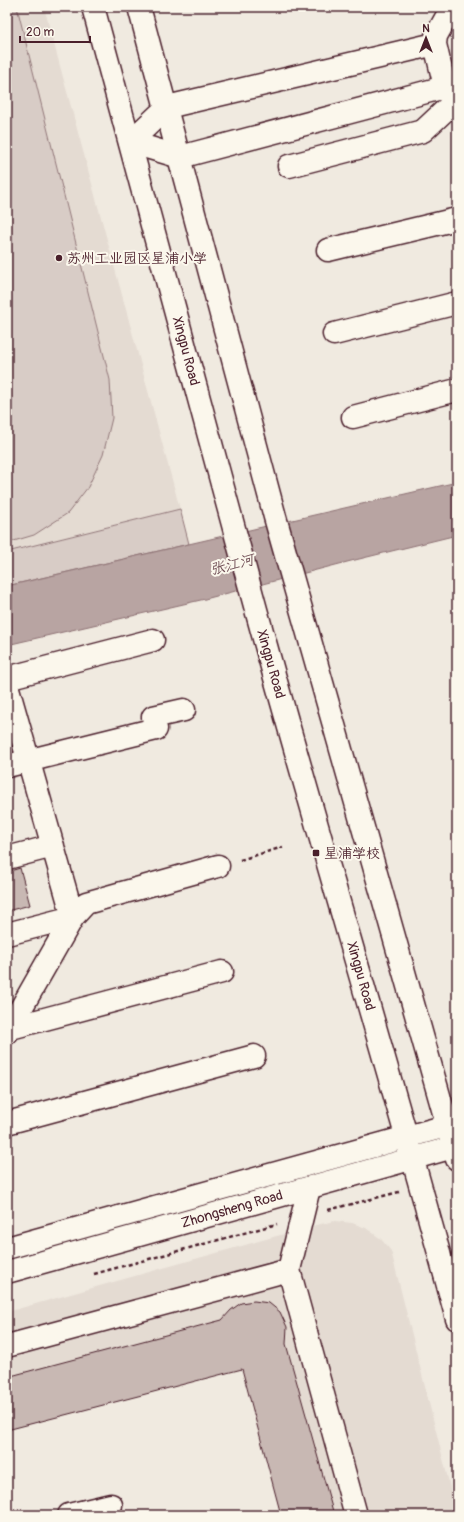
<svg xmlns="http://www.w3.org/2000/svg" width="464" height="1522" font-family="Pangolin,'LXGW WenKai TC',sans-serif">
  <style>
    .built { fill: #e4dbd2 }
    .green { fill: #d8ccc6; stroke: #917678 }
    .water { fill: #b8a4a2; stroke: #8c6f72 }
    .building { fill: #c8b8b3; stroke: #4a1f2b }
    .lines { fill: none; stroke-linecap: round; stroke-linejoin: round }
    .minor-casing { stroke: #4a1f2b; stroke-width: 25 }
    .major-casing { stroke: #4a1f2b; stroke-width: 25 }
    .path { stroke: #4a1f2b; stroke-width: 2.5; stroke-dasharray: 4 3; stroke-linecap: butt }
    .minor { stroke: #fbf7ec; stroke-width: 22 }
    .major { stroke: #fbf7ec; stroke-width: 22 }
    .poi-dot { fill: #4a1f2b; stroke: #fbf7ec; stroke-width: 1.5 }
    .labels { text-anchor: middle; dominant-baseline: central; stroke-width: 4; stroke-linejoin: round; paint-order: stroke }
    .poi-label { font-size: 14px; fill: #4a1f2b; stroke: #fbf7ec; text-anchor: start }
    .street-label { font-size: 14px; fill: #4a1f2b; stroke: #fbf7ec }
    .water-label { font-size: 15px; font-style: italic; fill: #704e55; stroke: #fbf7ec }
  </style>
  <rect width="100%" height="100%" fill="#f0eae0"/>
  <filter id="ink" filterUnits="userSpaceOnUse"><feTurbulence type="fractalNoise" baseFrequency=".025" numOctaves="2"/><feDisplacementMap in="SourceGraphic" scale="8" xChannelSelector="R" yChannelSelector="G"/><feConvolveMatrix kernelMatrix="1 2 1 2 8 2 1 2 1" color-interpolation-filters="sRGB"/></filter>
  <g filter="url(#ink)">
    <path class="built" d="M7 7H44L180 509 7 552Z
      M335 1221 352 1223 366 1228 381 1239 391 1251 457 1515H281L242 1369 7 1430V1312L316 1225Z"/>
    <path class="green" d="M7 7H17L110 380 112 418 103 455 88 487 68 513 34 535 7 543Z
      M180 509 189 544 7 586V552Z"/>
    <path class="water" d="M457 482V535L351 561 205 599 7 645V586Z"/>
    <path class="building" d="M20 868 30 905 7 911V872Z
      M254 1301 269 1303 280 1312 287 1327 286 1344 334 1515H281L242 1369 7 1430V1377L222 1320 231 1310 241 1303Z"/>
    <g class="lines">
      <g class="minor-casing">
        <path id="minor" d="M452 7 436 36 435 44 445 87 453 100
          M435 44 167 107 130 142 180 157 445 87
          M289 166 423 131 455 101
          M328 250 457 219
          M334 334 457 303
          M353 417 457 390
          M7 678 153 640
          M7 685 73 917 7 1033
          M7 766 156 729 153 717 184 710
          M7 858 53 846
          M7 934 73 917 86 903 218 866
          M7 1029 222 972
          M7 1123 254 1056
          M289 1270 309 1188
          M7 1346 289 1270 356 1515
          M69 1515 111 1505"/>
      </g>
      <g class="major-casing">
        <path id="major" d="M93 7C147 203 198 399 252 595 318 837 392 1077 457 1319
          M139 7 275 517 457 1159
          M7 1248 457 1123
          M7 1272 457 1146"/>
      </g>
      <path class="path" d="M240 860 283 847
        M328 1210 399 1192
        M94 1274 277 1224"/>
      <use href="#minor" class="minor"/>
      <use href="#major" class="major"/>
    </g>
  </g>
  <g class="poi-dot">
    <circle cx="59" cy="258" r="4"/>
    <rect x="312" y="849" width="8" height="8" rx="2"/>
  </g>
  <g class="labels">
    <g class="poi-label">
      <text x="67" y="258">苏州工业园区星浦小学</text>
      <text x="324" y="853">星浦学校</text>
    </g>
    <g class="street-label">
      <text transform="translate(186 351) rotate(75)">Xingpu Road</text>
      <text transform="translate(271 664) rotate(74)">Xingpu Road</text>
      <text transform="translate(361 976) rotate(74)">Xingpu Road</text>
      <text transform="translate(232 1209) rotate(-16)">Zhongsheng Road</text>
    </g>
    <g class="water-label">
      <text transform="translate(232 565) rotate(-14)">张江河</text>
    </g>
  </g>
  <rect width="464" height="1522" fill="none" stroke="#fbf7ec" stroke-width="24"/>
  <rect x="12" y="12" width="440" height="1498" fill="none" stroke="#4a1f2b" stroke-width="1.5" filter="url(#ink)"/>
  <g transform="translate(426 38)" stroke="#fbf7ec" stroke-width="3" paint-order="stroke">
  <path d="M0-3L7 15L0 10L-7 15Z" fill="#4a1f2b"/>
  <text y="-6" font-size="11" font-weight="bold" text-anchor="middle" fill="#4a1f2b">N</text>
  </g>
  <path d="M20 36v6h70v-6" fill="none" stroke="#4a1f2b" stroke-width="2"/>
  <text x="26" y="36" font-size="12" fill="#4a1f2b" stroke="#fbf7ec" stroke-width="3" paint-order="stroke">20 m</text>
</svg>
